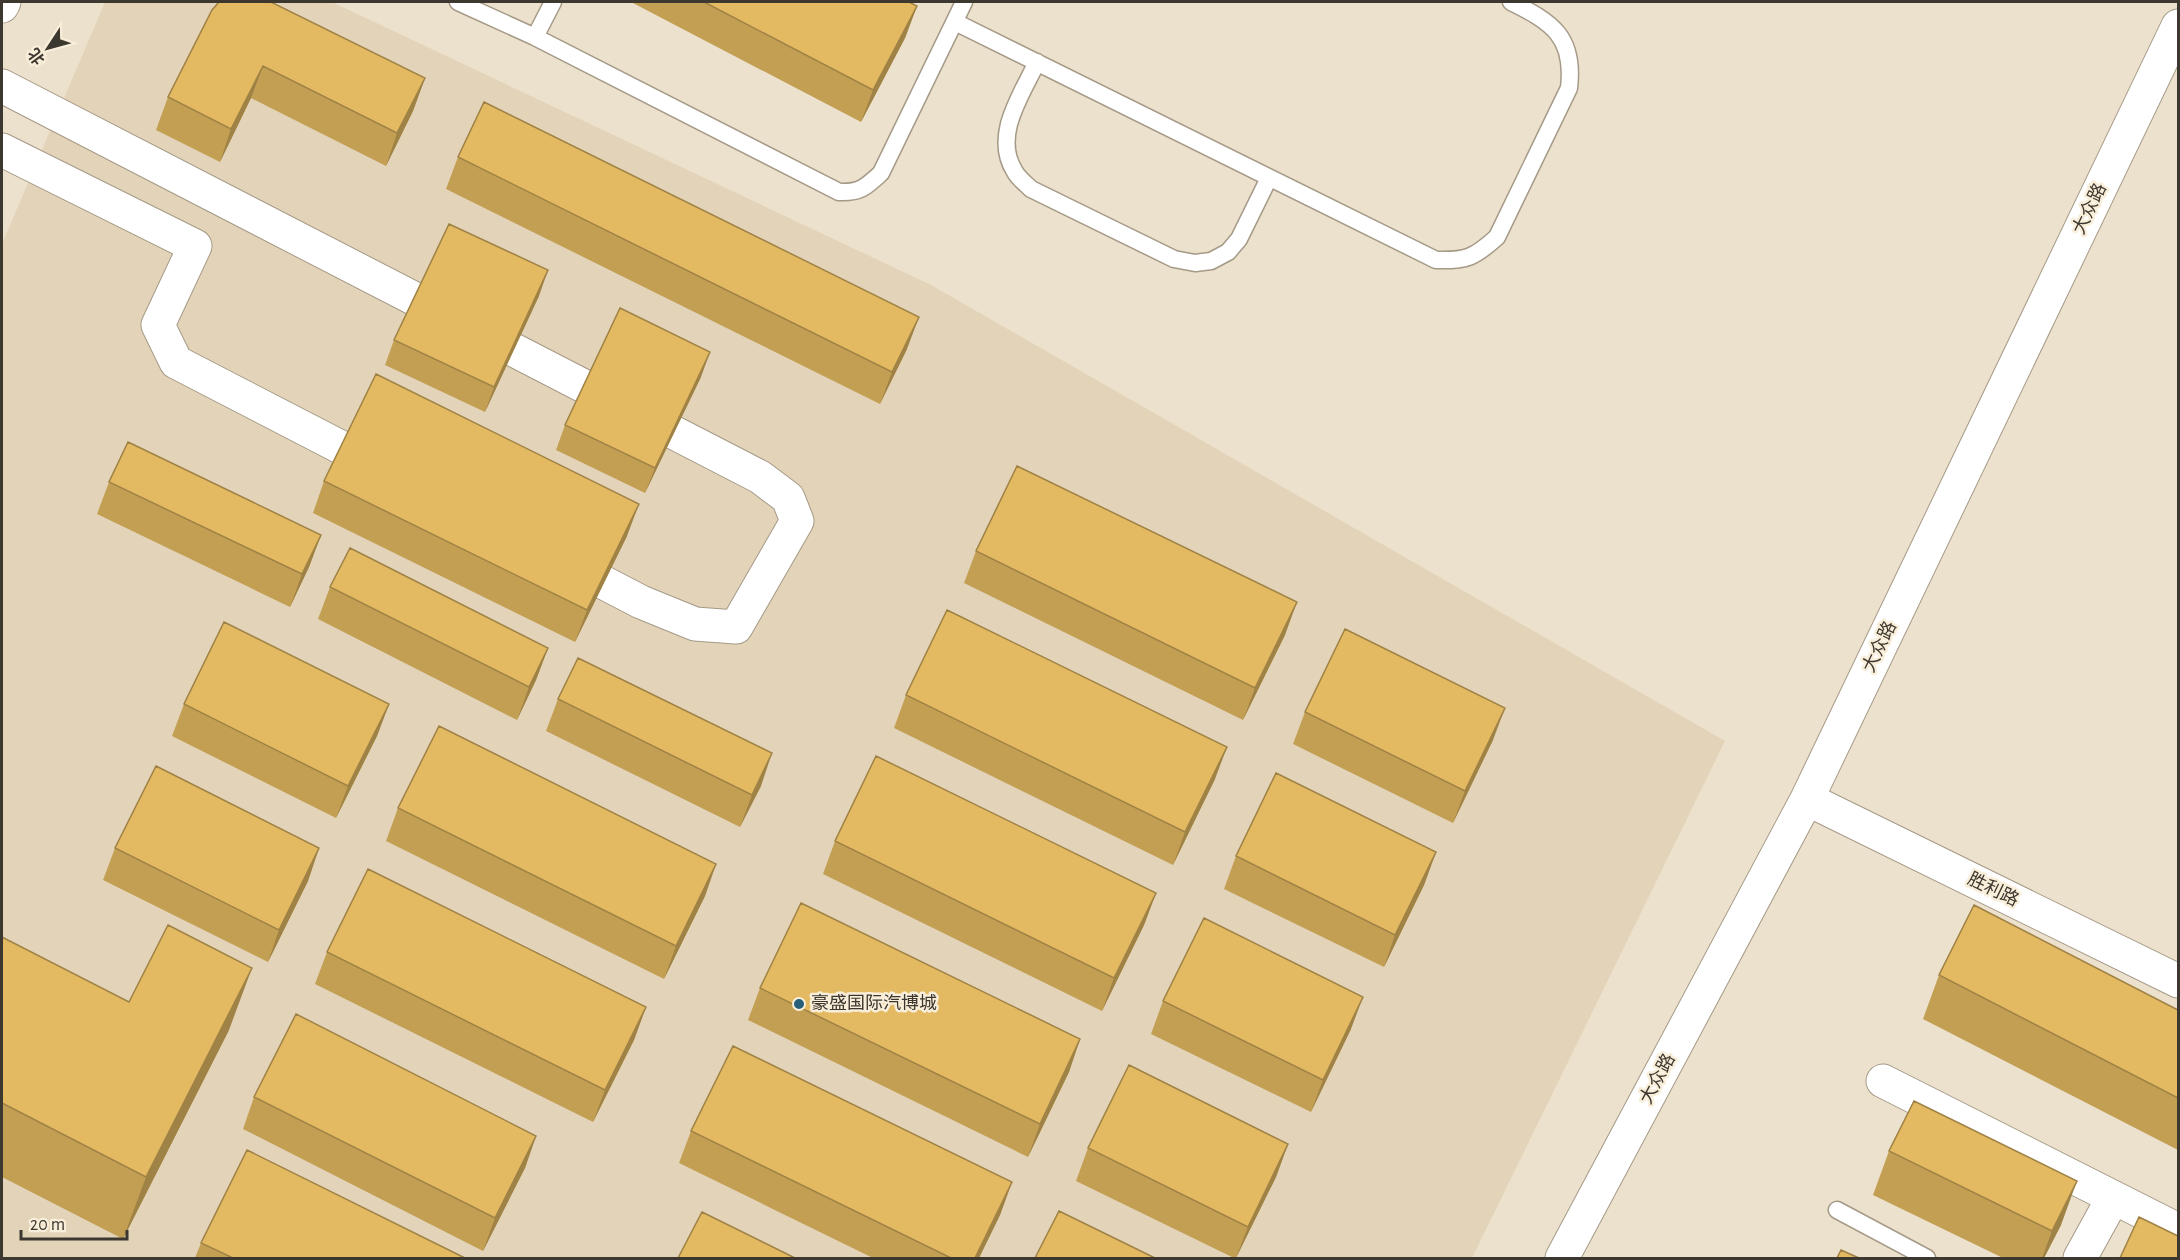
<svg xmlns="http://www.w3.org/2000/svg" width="2180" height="1260" font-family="'Alegreya Sans','Noto Sans SC',sans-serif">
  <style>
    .built { fill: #e3d4b9 }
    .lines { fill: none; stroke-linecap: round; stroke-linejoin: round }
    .lane-casing { stroke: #a59a87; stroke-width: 19 }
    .street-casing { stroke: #a59a87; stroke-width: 35 }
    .secondary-casing { stroke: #a59a87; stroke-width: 35 }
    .highway-casing { stroke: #a59a87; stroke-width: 35 }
    .lane { stroke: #fff; stroke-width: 16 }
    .street { stroke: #fff; stroke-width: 33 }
    .secondary { stroke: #fff; stroke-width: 33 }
    .highway { stroke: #fff; stroke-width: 33 }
    .wall { fill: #c39f54 }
    .shaded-wall { fill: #9f8245 }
    .building { fill: #e3b962; stroke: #9f8245; stroke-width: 1.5 }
    .poi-dot { fill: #265f79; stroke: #f9eed9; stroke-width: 2 }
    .labels { text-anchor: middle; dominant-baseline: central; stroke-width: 5; stroke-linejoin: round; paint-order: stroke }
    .street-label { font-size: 18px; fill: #3c372f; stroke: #f9eed9 }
    .poi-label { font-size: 18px; fill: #3c372f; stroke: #f9eed9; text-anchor: start }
  </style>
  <rect width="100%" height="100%" fill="#ece1cc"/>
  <path class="built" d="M105 2H332L931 285 1725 741 1472 1258H2V244Z"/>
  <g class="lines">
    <g class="lane-casing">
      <path id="lane" d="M458 2 535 37 839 192C860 193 866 187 881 173L964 2
        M955 22 1436 260C1466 261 1474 258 1497 237L1569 88C1575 37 1552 22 1511 2
        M535 37 553 2
        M1037 62C1021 96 992 136 1015 172 1019 179 1026 184 1031 189L1174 259 1195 263 1211 261 1228 252 1239 239 1269 178
        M1837 1210 1927 1258"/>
    </g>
    <g class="street-casing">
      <path id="street" d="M2 86 760 477 788 498 797 521 736 627 695 624 641 602 566 563
        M2 150 195 246 158 325 176 362 381 468
        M1883 1081 2178 1230
        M2080 1258 2113 1198"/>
    </g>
    <g class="secondary-casing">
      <path id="secondary" d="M1807 799 2178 981
        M1562 1258 1807 799 2178 26"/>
    </g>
    <g class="highway-casing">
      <path id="highway" d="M2 6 4 2"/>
    </g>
    <use href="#lane" class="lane"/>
    <use href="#street" class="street"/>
    <use href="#secondary" class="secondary"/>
    <use href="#highway" class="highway"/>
  </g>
  <path class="wall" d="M631 2H909L917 6 905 38 861 122Z
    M212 10 425 78 413 111 386 166 251 98 220 162 156 130 168 97Z
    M458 157 907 349 880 404 446 189Z
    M539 296 485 412 385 365 394 340Z
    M701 377 645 493 556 450 565 425Z
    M324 481 627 536 575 642 313 513Z
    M109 482 321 535 309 567 290 607 97 514Z
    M976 551 1285 635 1243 720 964 583Z
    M330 587 548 648 536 680 517 720 318 619Z
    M906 695 1215 779 1173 865 894 728Z
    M558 699 761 786 740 827 546 731Z
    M184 704H389L377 736 336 818 172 736Z
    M1305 712 1493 740 1453 823 1293 744Z
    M398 808 716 864 705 896 664 979 386 841Z
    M835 841 1156 893 1144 925 1102 1011 823 874Z
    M115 848H319L308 881 268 962 103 880Z
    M1436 852 1424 885 1384 967 1224 889 1236 856Z
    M2 937 129 1002 229 1030 123 1239 2 1177Z
    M327 952 646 1007 634 1040 593 1122 315 984Z
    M1939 975 2178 1010V1150L1923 1019Z
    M760 988 1080 1039 1069 1072 1028 1157 748 1020Z
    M1163 1001 1351 1029 1311 1112 1151 1034Z
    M254 1097 536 1136 525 1168 483 1251 243 1129Z
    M691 1131 1012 1182 1000 1215 979 1258H873L679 1163Z
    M1288 1144 1276 1177 1236 1258H1234L1076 1181 1088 1148Z
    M1889 1151 2061 1225 2044 1258H2003L1873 1195Z
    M201 1243 465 1258H195Z"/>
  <path class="shaded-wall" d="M917 6 905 38 861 122 873 90Z
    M263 66 251 98 220 162 231 129Z
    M425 78 413 111 386 166 397 133Z
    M548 270 539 296 485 412 494 387Z
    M919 317 907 349 880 404 892 372Z
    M710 352 701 377 645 493 655 468Z
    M639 504 627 536 575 642 587 610Z
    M321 535 309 567 290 607 302 574Z
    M1297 602 1285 635 1243 720 1255 688Z
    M548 648 536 680 517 720 529 687Z
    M389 704 377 736 336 818 348 786Z
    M1505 708 1493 740 1453 823 1465 791Z
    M1227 747 1215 779 1173 865 1185 832Z
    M772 753 761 786 740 827 752 795Z
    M319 848 308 881 268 962 279 930Z
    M1436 852 1424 885 1384 967 1395 935Z
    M716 864 705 896 664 979 676 946Z
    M1156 893 1144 925 1102 1011 1114 978Z
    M252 968 229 1030 123 1239 146 1177Z
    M1363 997 1351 1029 1311 1112 1323 1080Z
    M646 1007 634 1040 593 1122 605 1090Z
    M1080 1039 1069 1072 1028 1157 1040 1124Z
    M536 1136 525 1168 483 1251 495 1218Z
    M1288 1144 1276 1177 1236 1258 1248 1227Z
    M2077 1181 2061 1225 2044 1258H2042L2052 1231Z
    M1012 1182 1000 1215 979 1258H975Z"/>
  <path class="building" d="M219 2H271L425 78 397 133 263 66 231 129 168 97 212 10Z
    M704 2H909L917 6 873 90Z
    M484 102 919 317 892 372 458 157Z
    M449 224 548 270 494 387 394 340Z
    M620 308 710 352 655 468 565 425Z
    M376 374 639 504 587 610 324 481Z
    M128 442 321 535 302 574 109 482Z
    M1017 466 1297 602 1255 688 976 551Z
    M350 548 548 648 529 687 330 587Z
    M947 610 1227 747 1185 832 906 695Z
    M224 622 389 704 348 786 184 704Z
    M1345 629 1505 708 1465 791 1305 712Z
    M578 658 772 753 752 795 558 699Z
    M439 726 716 864 676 946 398 808Z
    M876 756 1156 893 1114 978 835 841Z
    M156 766 319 848 279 930 115 848Z
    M1276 773 1436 852 1395 935 1236 856Z
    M368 869 646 1007 605 1090 327 952Z
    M801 903 1080 1039 1040 1124 760 988Z
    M1974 905 2178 1010V1098L1939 975Z
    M1204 918 1363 997 1323 1080 1163 1001Z
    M168 925 252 968 146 1177 2 1103V937L129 1002Z
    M296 1014 536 1136 495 1218 254 1097Z
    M733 1046 1012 1182 975 1258H951L691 1131Z
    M1129 1065 1288 1144 1248 1227 1088 1148Z
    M1914 1101 2077 1181 2052 1231 1889 1151Z
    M247 1150 465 1258H233L201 1243Z
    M1059 1211 1155 1258H1035Z
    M702 1212 795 1258H678Z
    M2139 1217 2178 1236V1258H2120Z
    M1841 1250 1859 1258H1837Z"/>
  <circle class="poi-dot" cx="799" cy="1004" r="6"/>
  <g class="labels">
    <g class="street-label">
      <text transform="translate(2090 209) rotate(-64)">大众路</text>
      <text transform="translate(1880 647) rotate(-64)">大众路</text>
      <text transform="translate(1993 890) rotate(26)">胜利路</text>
      <text transform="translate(1658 1079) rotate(-62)">大众路</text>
    </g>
    <g class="poi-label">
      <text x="811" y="1004">豪盛国际汽博城</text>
    </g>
  </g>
  <rect width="2180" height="1260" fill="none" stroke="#3c372f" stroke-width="6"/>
  <g transform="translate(48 48) rotate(234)" stroke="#f9eed9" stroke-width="4.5" paint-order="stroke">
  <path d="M0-4.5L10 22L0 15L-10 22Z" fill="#3c372f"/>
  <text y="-9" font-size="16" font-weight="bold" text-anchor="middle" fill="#3c372f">北</text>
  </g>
  <path d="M21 1230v9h106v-9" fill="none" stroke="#3c372f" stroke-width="3"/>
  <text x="30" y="1230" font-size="18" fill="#3c372f" stroke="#f9eed9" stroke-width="4.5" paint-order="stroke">20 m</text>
</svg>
